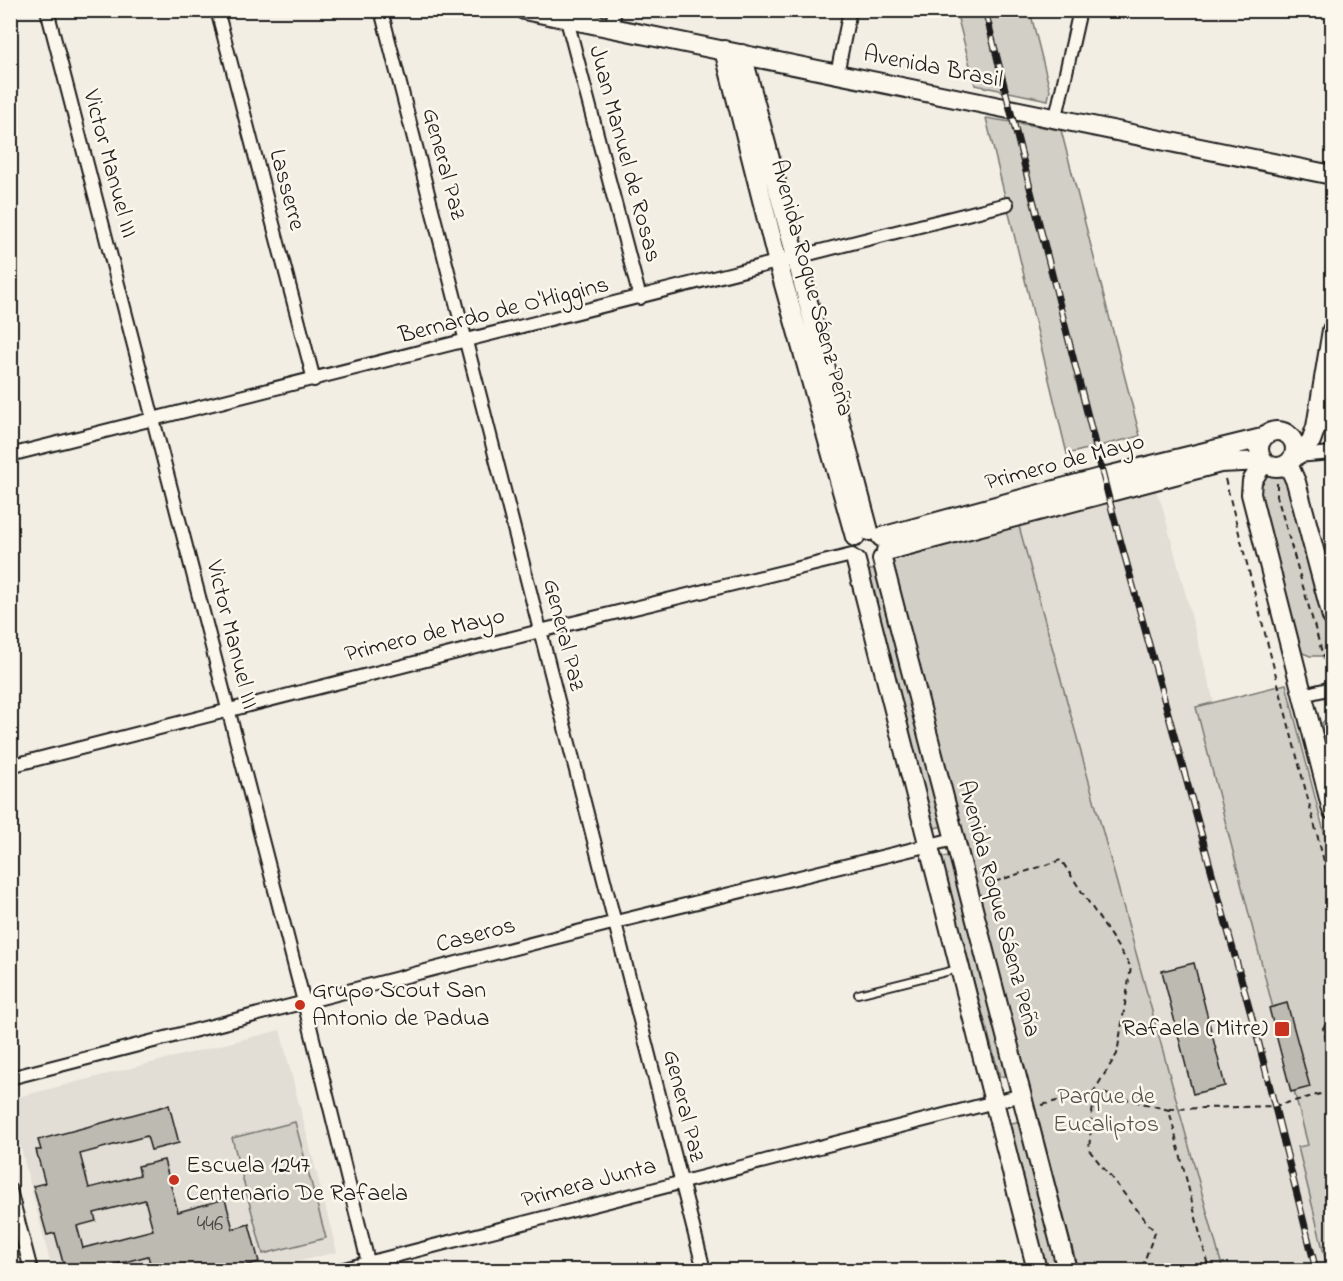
<svg xmlns="http://www.w3.org/2000/svg" width="1343" height="1281" font-family="'Indie Flower',sans-serif">
  <style>
    .built { fill: #e2ded5 }
    .green { fill: #d2cfc6; stroke: #777671; stroke-width: 1.5 }
    .building { fill: #bdbab1; stroke: #1c1c1c; stroke-width: 1.5; fill-rule: evenodd }
    .lines { fill: none; stroke-linecap: round; stroke-linejoin: round }
    .lane-casing { stroke: #1c1c1c; stroke-width: 10 }
    .street-casing { stroke: #1c1c1c; stroke-width: 16 }
    .secondary-casing { stroke: #1c1c1c; stroke-width: 22 }
    .path { stroke: #1c1c1c; stroke-width: 2; stroke-dasharray: 6 4.5; stroke-linecap: butt }
    .lane { stroke: #fbf7ec; stroke-width: 6 }
    .street { stroke: #fbf7ec; stroke-width: 12 }
    .secondary { stroke: #fbf7ec; stroke-width: 18 }
    .rail-casing { stroke: #1c1c1c; stroke-width: 7 }
    .rail { stroke: #fbf7ec; stroke-width: 4.5; stroke-dasharray: 14; stroke-linecap: butt }
    .poi-dot { fill: #c8321e; stroke: #fbf7ec; stroke-width: 2 }
    .labels { text-anchor: middle; dominant-baseline: central; stroke-width: 5; stroke-linejoin: round; paint-order: stroke }
    .number-label { font-size: 21px; fill: #444441 }
    .street-label { font-size: 24px; fill: #1c1c1c; stroke: #fbf7ec }
    .poi-label { font-size: 24px; fill: #1c1c1c; stroke: #fbf7ec; text-anchor: start }
    .park-label { font-size: 24px; fill: #53524f; stroke: #fbf7ec }
  </style>
  <rect width="100%" height="100%" fill="#f2eee4"/>
  <filter id="ink" filterUnits="userSpaceOnUse"><feTurbulence type="fractalNoise" baseFrequency=".0167" numOctaves="2"/><feDisplacementMap in="SourceGraphic" scale="12" xChannelSelector="R" yChannelSelector="G"/><feConvolveMatrix kernelMatrix="1 2 1 2 8 2 1 2 1" color-interpolation-filters="sRGB"/></filter>
  <g filter="url(#ink)">
    <path class="built" d="M1153 484 1162 505 1214 702 1196 708 1308 1146 1299 1148 1328 1270H1223L1017 519Z
      M280 1030 337 1252 264 1270H52L11 1109 10 1099Z"/>
    <path class="green" d="M956 11H1030L1050 90 1048 100 975 85Z
      M986 118 1061 130 1140 436 1067 454Z
      M1272 473 1282 474 1289 480 1332 634V647L1325 656H1310L1298 651 1257 490 1260 475Z
      M1017 519 1223 1270H1078L893 572 894 558Z
      M879 568 948 825 934 828 863 572Z
      M1286 684 1332 863V1270H1328L1298 1147 1308 1145 1196 707Z
      M1332 713V767L1322 723Z
      M956 854 1013 1074 1000 1077 940 858Z
      M1024 1120 1061 1270H1046L1008 1124Z
      M295 1122 326 1238 263 1254 232 1138Z"/>
    <path class="building" d="M1194 963 1225 1086 1193 1094 1162 971Z
      M1287 1003 1310 1087 1291 1092 1269 1008Z
      M169 1105 179 1143 151 1150 147 1136 80 1154 89 1188 140 1175 138 1166 164 1160 178 1212 225 1199 233 1229 249 1224 259 1262 228 1270H152L148 1256 94 1270H78L77 1267 65 1270 55 1233 47 1235 33 1186 45 1183 36 1150H41L38 1140ZM145 1200 153 1230 83 1248 77 1226 96 1221 94 1213Z"/>
    <g class="lines">
      <g class="lane-casing">
        <path id="lane" d="M858 994 958 969"/>
      </g>
      <g class="street-casing">
        <path id="street" d="M47 10 304 1002 370 1270
          M217 10 314 380
          M381 10 704 1270
          M567 20 640 298
          M611 29 615 10
          M837 74 850 10
          M1056 117 1080 10
          M10 455 1007 204
          M1297 456 1332 453
          M1303 695 1332 688
          M10 766 540 631 852 555
          M10 1078 616 922 954 839
          M10 1190 31 1270
          M340 1270 1022 1095"/>
      </g>
      <g class="secondary-casing">
        <path id="secondary" d="M524 10 1332 175
          M724 50 778 263 855 537
          M742 54 869 531
          M1259 449a18 18 0 1 1 36 0a18 18 0 1 1-36 0Z
          M1292 460 1311 441 1316 427 1332 330
          M1264 462 1252 481 1251 494 1332 810
          M1288 464 1296 482 1332 617
          M881 537 1103 477 1262 438
          M886 551 1220 463 1263 461
          M882 559 1067 1270
          M856 561 1037 1270"/>
      </g>
      <path class="path" d="M1225 479 1332 892
        M1277 483V496L1329 677
        M985 885 1061 860 1131 967 1117 1054 1094 1091 1089 1150 1155 1232 1141 1270
        M1332 1017 1323 1028 1332 1060
        M1042 1105 1094 1091 1169 1110 1209 1270
        M1169 1109 1275 1106 1332 1091"/>
      <use href="#lane" class="lane"/>
      <use href="#street" class="street"/>
      <use href="#secondary" class="secondary"/>
      <g class="rail-casing">
        <path id="rail" d="M985 10 1109 499 1258 1040 1316 1270"/>
      </g>
      <use href="#rail" class="rail"/>
    </g>
  </g>
  <g class="poi-dot">
    <circle cx="300" cy="1005" r="6"/>
    <rect x="1274" y="1021" width="16" height="16" rx="3"/>
    <circle cx="174" cy="1180" r="6"/>
  </g>
  <g class="labels">
    <g class="number-label">
      <text x="210" y="1225">446</text>
    </g>
    <g class="street-label">
      <text transform="translate(933 68) rotate(11)">Avenida Brasil</text>
      <text transform="translate(624 154) rotate(75)">Juan Manuel de Rosas</text>
      <text transform="translate(109 164) rotate(75)">Victor Manuel III</text>
      <text transform="translate(443 164) rotate(75)">General Paz</text>
      <text transform="translate(286 190) rotate(75)">Lasserre</text>
      <text transform="translate(811 288) rotate(75)">Avenida Roque Sáenz Peña</text>
      <text transform="translate(504 311) rotate(-14)">Bernardo de O'Higgins</text>
      <text transform="translate(1065 463) rotate(-15)">Primero de Mayo</text>
      <text transform="translate(231 635) rotate(76)">Victor Manuel III</text>
      <text transform="translate(563 635) rotate(76)">General Paz</text>
      <text transform="translate(425 636) rotate(-14)">Primero de Mayo</text>
      <text transform="translate(998 909) rotate(75)">Avenida Roque Sáenz Peña</text>
      <text transform="translate(476 936) rotate(-15)">Caseros</text>
      <text transform="translate(683 1106) rotate(76)">General Paz</text>
      <text transform="translate(589 1184) rotate(-15)">Primera Junta</text>
    </g>
    <g class="poi-label">
      <text x="312" y="991">Grupo Scout San<tspan x="312" dy="28">Antonio de Padua</tspan></text>
      <text x="1268" y="1029" text-anchor="end">Rafaela (Mitre)</text>
      <text x="186" y="1166">Escuela 1247<tspan x="186" dy="28">Centenario De Rafaela</tspan></text>
    </g>
    <g class="park-label">
      <text x="1106" y="1097">Parque de<tspan x="1106" dy="28">Eucaliptos</tspan></text>
    </g>
  </g>
  <rect width="1343" height="1281" fill="none" stroke="#fbf7ec" stroke-width="36"/>
  <rect x="18" y="18" width="1307" height="1245" fill="none" stroke="#1c1c1c" stroke-width="2" filter="url(#ink)"/>
</svg>
